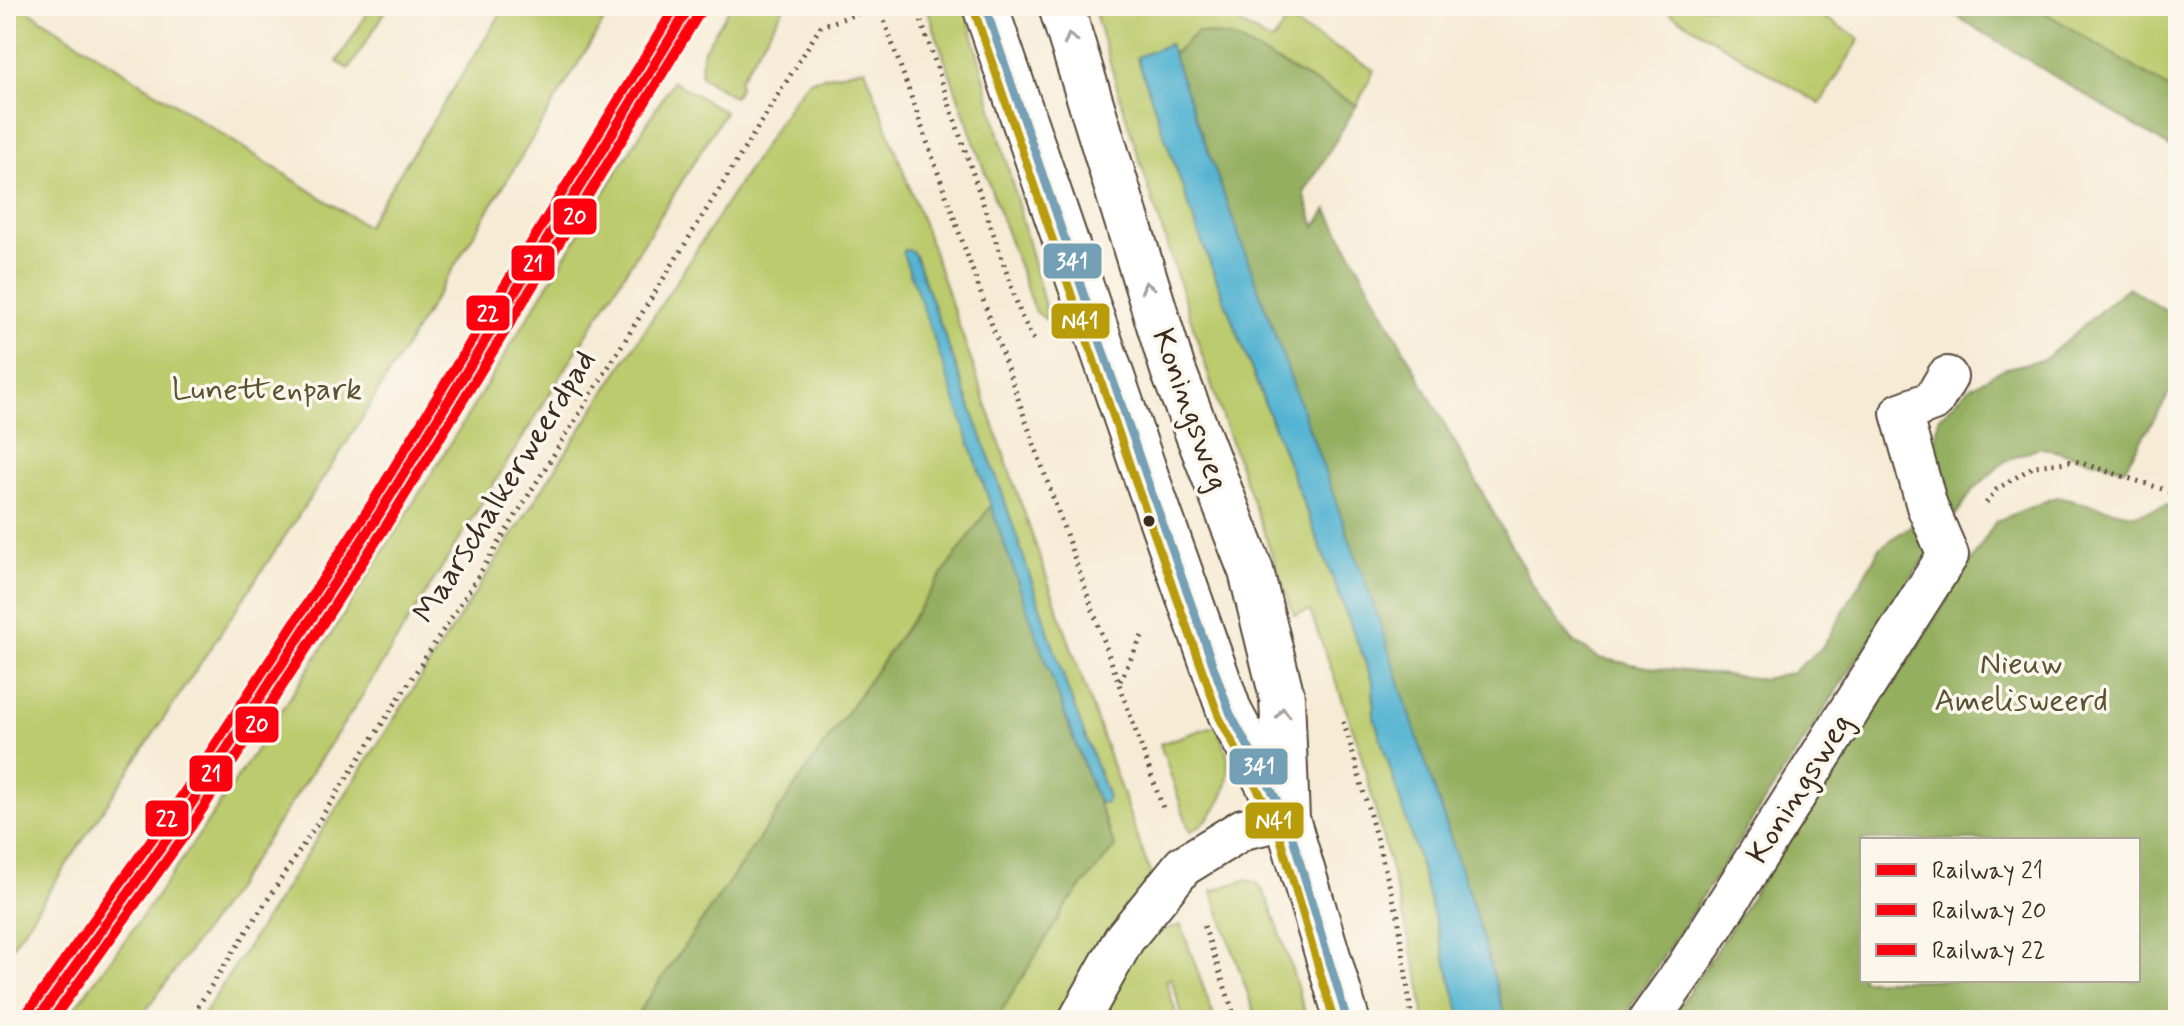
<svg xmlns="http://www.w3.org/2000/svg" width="2184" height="1026" font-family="Mynerve,sans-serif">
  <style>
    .green { fill: #bbcb6d; stroke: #7b7a46; stroke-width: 2 }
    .forest { fill: #94af60; stroke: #686c3f; stroke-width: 2; fill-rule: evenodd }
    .water { fill: #54b4d2; stroke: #486f78; stroke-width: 2 }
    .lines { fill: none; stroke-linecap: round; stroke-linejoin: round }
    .service-casing { stroke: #574739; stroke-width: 44 }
    .secondary-casing { stroke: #574739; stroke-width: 48 }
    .path { stroke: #574739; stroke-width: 5; stroke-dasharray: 2 6; stroke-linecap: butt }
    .service { stroke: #fff; stroke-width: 40 }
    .secondary { stroke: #fff; stroke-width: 44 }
    .bus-1-casing { stroke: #fbf7ec; stroke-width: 14 }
    .bus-2-casing { stroke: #fbf7ec; stroke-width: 14 }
    .bus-1 { stroke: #74a0b6; stroke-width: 8 }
    .bus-2 { stroke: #b89c0a; stroke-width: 8 }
    .rail-1-casing { stroke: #fbf7ec; stroke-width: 16 }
    .rail-2-casing { stroke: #fbf7ec; stroke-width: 16 }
    .rail-3-casing { stroke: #fbf7ec; stroke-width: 16 }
    .rail-1 { stroke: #ff0010; stroke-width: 10 }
    .rail-2 { stroke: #ff0010; stroke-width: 10 }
    .rail-3 { stroke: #ff0010; stroke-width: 10 }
    .oneway { stroke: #a79f9a }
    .bus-dot { fill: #3b2a1e; stroke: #fbf7ec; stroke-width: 3 }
    .labels { text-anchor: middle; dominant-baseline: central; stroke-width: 7; stroke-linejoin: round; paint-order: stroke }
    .park-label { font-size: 32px; fill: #5b5232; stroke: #fbf7ec }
    .street-label { font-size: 32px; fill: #3b2a1e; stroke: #fbf7ec }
    .line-badge { stroke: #fbf7ec; stroke-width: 3 }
    .badge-label { font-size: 22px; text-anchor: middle; font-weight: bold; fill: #fff }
  </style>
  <rect width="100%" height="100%" fill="#fbf7ec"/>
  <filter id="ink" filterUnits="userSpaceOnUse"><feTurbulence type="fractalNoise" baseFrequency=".0125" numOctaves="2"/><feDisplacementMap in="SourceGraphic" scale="16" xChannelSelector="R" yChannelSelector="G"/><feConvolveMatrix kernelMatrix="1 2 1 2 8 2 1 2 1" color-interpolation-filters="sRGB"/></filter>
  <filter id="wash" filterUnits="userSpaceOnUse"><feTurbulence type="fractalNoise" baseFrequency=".006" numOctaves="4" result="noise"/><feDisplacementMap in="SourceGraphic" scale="32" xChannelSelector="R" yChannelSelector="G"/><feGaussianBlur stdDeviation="1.8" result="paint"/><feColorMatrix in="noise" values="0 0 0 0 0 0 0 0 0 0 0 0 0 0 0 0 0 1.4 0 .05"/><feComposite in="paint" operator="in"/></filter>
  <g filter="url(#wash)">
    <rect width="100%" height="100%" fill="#f6ebd5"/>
    <path class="green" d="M6 6H21L366 226 506 6H613L348 441 6 956Z
      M372 6H389L349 69 337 62Z
      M731 6H785L739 80 740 87 734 97 701 76 702 53Z
      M926 6H965L1049 322 1034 310Z
      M1093 6H1210L1272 42 1287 20 1374 70 1357 105 1233 38 1197 32 1172 55 1169 44 1137 57 1200 237 1373 683 1374 717 1418 858 1462 1020H1424L1420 982 1358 743 1310 611 1294 615 1222 417 1127 120Z
      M1806 6 1860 39 1820 104 1660 7Z
      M2034 6H2178V94Z
      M865 68 928 237 1151 876 1063 1020H996L1068 903 1115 847 1096 797 1100 803 1108 797 1070 696 999 484 934 307 915 256 905 250 903 254 933 331 991 505 633 1020H200L795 97 810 80Z
      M673 81 725 112 360 699 234 889 139 1020H65C153 907 232 787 310 667 434 474 552 277 673 81Z
      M1216 725C1220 735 1225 745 1227 755 1233 787 1217 817 1190 832L1160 744Z
      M1245 880C1248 881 1254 881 1257 883 1271 893 1300 998 1307 1020H1257L1212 891Z
      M1181 925 1215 1020H1184L1171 978 1166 980 1178 1020H1091L1145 936Z"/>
    <path class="forest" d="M1940 6H2034L2178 94V152Z
      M1197 32 1233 38 1357 105 1304 193 1315 227 1327 209 1542 602 1573 641 1599 658 1647 667 1764 679 1793 672 1823 647 1880 548 1913 524 1929 478 1939 418 1969 388 2003 369 2045 359 2128 287 2178 319V380L2124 468 2039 447 2005 461 1974 489 1897 598 1622 1020H1506L1474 909 1172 55Z
      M2056 497 2135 515 2178 502V1020H1670L1923 638 1996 521ZM1862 840H2138V980H1862Z
      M991 505 1076 746 1115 847 1068 903 996 1020H633Z"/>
    <path class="water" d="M1169 44 1376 612 1474 909 1506 1020H1462L1418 858 1374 717 1373 682 1200 237 1137 57Z
      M905 250 912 251 915 256 999 484 1070 696 1108 797 1105 803H1100L1096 797C1059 701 1025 603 991 506 962 421 935 337 903 254Z"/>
  </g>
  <g filter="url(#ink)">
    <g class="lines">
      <g class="service-casing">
        <path id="service" d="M1079 1020 1124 939 1183 866 1243 829 1287 819
          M1649 1020 1688 965 1948 555 1927 506 1901 413 1933 401 1947 377"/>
      </g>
      <g class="secondary-casing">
        <path id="secondary" d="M985 6 1147 479 1230 713 1282 810
          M1061 6 1173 370 1251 571 1282 697 1287 819 1347 1020"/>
      </g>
      <path class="path" d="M879 6 1164 811
        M916 6 1022 318 1036 344
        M1986 503 1996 490 2034 466 2075 461 2178 494
        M1120 681 1142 636
        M1343 722 1348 736 1398 916 1412 1020
        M1204 926 1236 1020
        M189 1020 470 589 821 26 880 6"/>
      <use href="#service" class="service"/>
      <use href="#secondary" class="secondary"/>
      <g class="bus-1-casing">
        <path id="bus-1" d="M985 6 1147 479 1230 713 1287 819 1347 1020"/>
      </g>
      <g class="bus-2-casing">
        <path id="bus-2" d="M974 10 1136 483 1219 717 1276 824 1334 1020"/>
      </g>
      <use href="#bus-1" class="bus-1"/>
      <use href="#bus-2" class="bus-2"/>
      <g class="rail-1-casing">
        <path id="rail-1" d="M37 1020 182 818 381 511 690 6"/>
      </g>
      <g class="rail-2-casing">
        <path id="rail-2" d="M52 1020 192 825 391 518 700 12"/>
      </g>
      <g class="rail-3-casing">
        <path id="rail-3" d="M27 1013 172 811 371 505 676 6"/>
      </g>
      <use href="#rail-1" class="rail-1"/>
      <use href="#rail-2" class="rail-2"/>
      <use href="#rail-3" class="rail-3"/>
    </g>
    <defs><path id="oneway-chevron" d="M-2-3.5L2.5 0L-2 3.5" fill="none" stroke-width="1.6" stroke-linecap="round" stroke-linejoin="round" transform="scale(2)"/></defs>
    <g class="oneway">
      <use href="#oneway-chevron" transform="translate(1070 39) rotate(-107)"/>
      <use href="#oneway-chevron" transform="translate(1147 287) rotate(-107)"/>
      <use href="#oneway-chevron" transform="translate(1283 713) rotate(-92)"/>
    </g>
  </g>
  <circle class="bus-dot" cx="1149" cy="521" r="7"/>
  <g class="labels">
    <g class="park-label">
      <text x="267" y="390">Lunettenpark</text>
      <text x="2021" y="664">Nieuw<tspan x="2021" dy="37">Amelisweerd</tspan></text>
    </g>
    <g class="street-label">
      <text transform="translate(1190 410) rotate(70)">Koningsweg</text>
      <text transform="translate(505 487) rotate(-58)">Maarschalkerweerdpad</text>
      <text transform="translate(1800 789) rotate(-58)">Koningsweg</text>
    </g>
  </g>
  <g class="line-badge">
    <rect x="552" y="197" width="46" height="39" rx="8" fill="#ff0010"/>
    <rect x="1042" y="242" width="61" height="38" rx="8" fill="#74a0b6"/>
    <rect x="510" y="244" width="46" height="38" rx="8" fill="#ff0010"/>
    <rect x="465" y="294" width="46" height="38" rx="8" fill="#ff0010"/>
    <rect x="1050" y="302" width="61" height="38" rx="8" fill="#b89c0a"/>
    <rect x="234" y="705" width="46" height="39" rx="8" fill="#ff0010"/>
    <rect x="1228" y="747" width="61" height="39" rx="8" fill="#74a0b6"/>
    <rect x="188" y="754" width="46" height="39" rx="8" fill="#ff0010"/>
    <rect x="144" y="799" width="46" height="39" rx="8" fill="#ff0010"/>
    <rect x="1244" y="801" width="61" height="39" rx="8" fill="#b89c0a"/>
  </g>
  <g class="badge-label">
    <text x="575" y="224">20</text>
    <text x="1072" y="269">341</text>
    <text x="533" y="271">21</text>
    <text x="488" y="321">22</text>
    <text x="1080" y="328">N41</text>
    <text x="257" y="732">20</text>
    <text x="1259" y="774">341</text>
    <text x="211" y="781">21</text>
    <text x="167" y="826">22</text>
    <text x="1274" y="828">N41</text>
  </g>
  <rect width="2184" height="1026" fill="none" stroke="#fbf7ec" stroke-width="32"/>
  <rect x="1860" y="838" width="280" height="144" fill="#fbf7ec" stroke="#aea59a" stroke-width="2"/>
  <rect x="1876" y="864" width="40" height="12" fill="#ff0010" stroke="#aea59a" stroke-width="2"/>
  <text x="1932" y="878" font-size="24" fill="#3b2a1e">Railway 21</text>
  <rect x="1876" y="904" width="40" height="12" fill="#ff0010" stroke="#aea59a" stroke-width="2"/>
  <text x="1932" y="918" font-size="24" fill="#3b2a1e">Railway 20</text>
  <rect x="1876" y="944" width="40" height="12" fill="#ff0010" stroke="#aea59a" stroke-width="2"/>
  <text x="1932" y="958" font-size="24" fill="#3b2a1e">Railway 22</text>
</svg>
